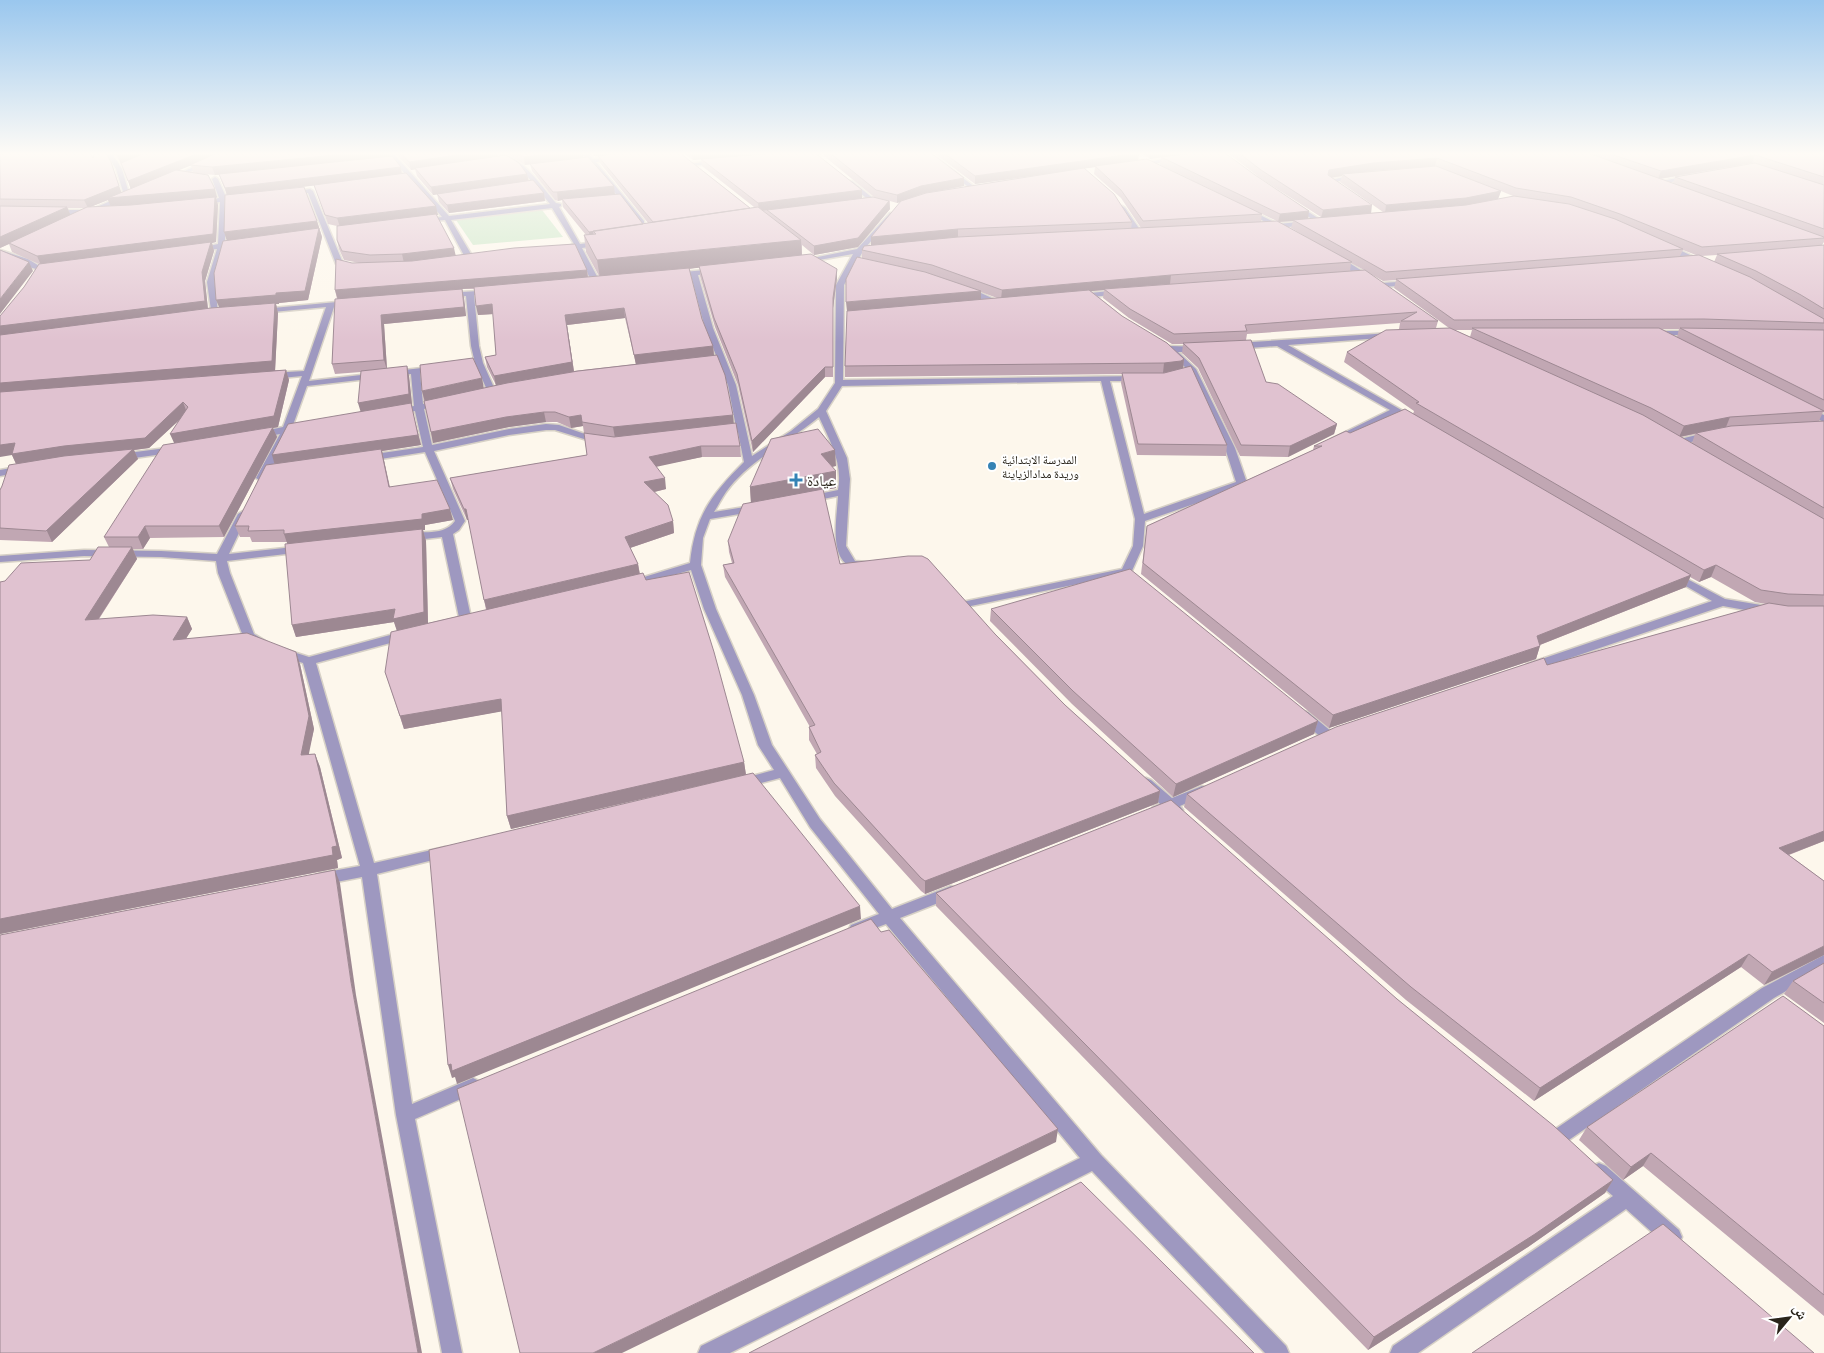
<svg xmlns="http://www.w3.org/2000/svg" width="1824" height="1353" font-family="'PT Sans Narrow','Noto Naskh Arabic',sans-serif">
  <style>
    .green { fill: #c9e6c5 }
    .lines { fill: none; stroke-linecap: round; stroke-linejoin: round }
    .minor-casing { stroke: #d7d1c6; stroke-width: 3 }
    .minor { fill: #9e98c0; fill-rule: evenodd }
    .wall { fill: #c1a7b3; fill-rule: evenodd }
    .shaded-wall { fill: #9d8892 }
    .building { fill: #e0c2d0; stroke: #9d8892 }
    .poi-dot { fill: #3583b5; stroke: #fff; stroke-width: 2 }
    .labels { text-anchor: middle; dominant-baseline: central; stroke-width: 4; stroke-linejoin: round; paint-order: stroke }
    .far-poi-label { font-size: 12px; fill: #29241a; stroke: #fff; text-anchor: start }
    .poi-label { font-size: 15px; fill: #29241a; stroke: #fff; text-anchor: start }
  </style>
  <rect width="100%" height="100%" fill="#fdf7ec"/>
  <path class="green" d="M532 208 542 210 563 237 473 245 456 220Z"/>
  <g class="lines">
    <g class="minor-casing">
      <path id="minor" d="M106 153H112L122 169 130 197 89 215 50 213 49 212 52 210H90L124 195 116 169Z
        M225 153H233L174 179 169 178Z
        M387 153H393L449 216 550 204 522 170 496 153C519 152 542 187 556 203L561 204V206L559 207 580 244 604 241V245L582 248 599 280H605L609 282 605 284 593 285 576 248 570 249 566 247 574 244 552 208 451 220 474 259 467 261 445 220 421 222V220L442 217Z
        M582 153H588L593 159 638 153H654L596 162 644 221V223H640L590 163 575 164V162L587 160Z
        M805 153H831L801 157 798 155Z
        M924 153H931L976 188 971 189Z
        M1177 157 1179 160 1137 166 1134 164Z
        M719 160 721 163 691 166 688 164Z
        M1357 174 1359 175V177L1335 182 1342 188 1339 190 1327 181Z
        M1691 175 1693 176V178L1656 185 1653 183Z
        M215 177 218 179 226 197 242 195 245 197 226 201 225 243 237 242 241 244 224 248 215 282 218 314C214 318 206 317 201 316V312L211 310 207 282 217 249 197 251 193 249 218 244 220 202 200 205 197 203 219 198 212 179Z
        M848 181H852L875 200 885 204 882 206 871 202 848 183Z
        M310 189 313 191 343 263 355 266V270H349L336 264 308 193 289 195 286 193Z
        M1292 204H1296L1321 220 1329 219 1332 221 1318 223 1292 206Z
        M1122 206 1125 208 1143 234 1141 235 1135 234 1119 208Z
        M1248 209 1278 224 1309 221 1312 223 1309 225 1277 228 1246 212 1245 211Z
        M890 213 895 214 865 248H869V252L862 253 844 285 843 380 1142 376 1143 378 1139 381H1110L1144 514 1236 482 1225 448 1191 375 1178 377V373L1187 369 1166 349 1170 346 1202 347V351L1199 352H1178L1196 369 1235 448 1246 480 1249 483 1246 486 1145 521 1143 546 1131 573 966 607 960 604 962 602 1122 569 1133 546 1135 519 1101 381 842 386 826 411 847 458 850 479 846 546 855 561 867 562 873 565C868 569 864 568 858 568 827 566 837 518 838 496L808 502 803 499 804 497 838 490C843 463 830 441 819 417 789 442 749 460 726 492 721 499 718 506 714 512L757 505 762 508 757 511 710 519 703 538 701 565 716 609 754 695 772 745 820 819 892 909 946 888 951 886 956 888 959 892 956 896 900 918 1101 1155 1286 1346 1289 1353H1265L1092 1171 730 1353H698L701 1346 1080 1158 886 924 857 935 851 933 849 929 851 925 879 914 810 827 780 778 742 788 737 786 735 783 737 780 774 770 758 745 742 695 704 609 691 570 635 586 629 583 631 581 690 563C695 516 711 495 744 462L738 432 719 434 714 431 719 428 736 427 728 385 705 328 691 276 675 277 671 275 672 273 717 269 721 271 717 273 698 275 713 328 736 385 752 456 791 431 818 409 835 383 836 285 853 254 802 263 798 261 857 249Z
        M1663 245H1669L1707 263 1700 265 1663 249Z
        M0 250 28 259 41 267 53 266 57 268C43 277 15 260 0 254Z
        M1334 257H1340L1375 279 1368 281 1334 261Z
        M1412 281 1416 283 1415 285 1382 287 1378 285 1382 283Z
        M964 288H970L1005 304 998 306 964 292Z
        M494 290V294L474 295 479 346 483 363 496 392 492 395 488 392 475 363 471 346 466 296 446 297 442 295 446 293Z
        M1120 290 1124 292 1123 294 1080 298 1076 296 1080 294Z
        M337 302 341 304 334 307 309 381 439 366V370L420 373 423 404 440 400 445 403 424 409 432 445 509 429 546 424 559 425 605 441 600 444 555 430H546L509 435 434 451 465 521 459 530 453 534 472 622 470 625H462L460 622 442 537 407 541 402 538C415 526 441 540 455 521L425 452 368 461 363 458 368 455 423 447 415 411 396 415 391 412 393 410 414 406 411 374 307 386 293 425 300 424 305 427 291 432 265 480 261 481 256 478 280 434 258 438 253 435 255 433 283 427 302 376 271 379 267 376 271 373 304 371 326 307 262 313 258 311 262 309Z
        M1650 331H1693L1697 333 1693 335H1650Z
        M1391 333 1395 335 1394 337 1288 345 1417 419 1415 421H1409L1396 414 1334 444 1331 443V439L1390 410 1277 346 1236 349 1232 346 1236 343Z
        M1806 407 1824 415V422L1803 412V408Z
        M1709 432 1712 433V437L1679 445 1674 442 1676 440Z
        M174 447 179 450 177 452 120 460 115 457 120 454Z
        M23 466 28 469 27 471 0 476V470Z
        M243 511 248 514 229 554 303 546 308 549 303 552 227 561 230 573 254 634 267 642 261 646 243 636 218 573 216 561 161 557 84 556 0 562V556L84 550 161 551 217 554 238 514Z
        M1674 572 1725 599 1767 606 1773 610 1767 614 1723 606 1535 670H1527L1525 667 1527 664 1712 601 1670 577 1668 575 1670 573Z
        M405 631 409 632 411 635 409 638 316 663 374 863 445 847 450 848 452 852 450 856 445 857 377 874 412 1104 473 1078 479 1081 482 1086 479 1091 415 1119 462 1353H442L396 1115 362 877 321 885 316 883 313 879 316 875 321 873 360 866 303 663 280 656 278 653 284 649 309 657Z
        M1303 711 1308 712 1332 732 1334 735 1332 738H1322L1298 718 1297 715 1298 712Z
        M1146 778 1151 780 1172 798 1202 786 1207 788 1209 791 1207 794 1180 806 1183 810 1181 813 1176 815 1168 811 1158 815 1153 813 1151 810 1153 807 1160 804 1139 783 1141 780Z
        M1824 955V969L1774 998 1566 1142 1560 1144 1554 1142 1551 1136 1554 1130 1762 988Z
        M1599 1163 1606 1166 1679 1230 1682 1237 1679 1244 1672 1246 1665 1244 1626 1209 1418 1353H1390L1393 1346 1613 1196 1592 1178 1590 1172 1592 1166Z"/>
    </g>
    <use href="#minor" class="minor"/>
  </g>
  <path class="wall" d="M0 153 93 158 111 162 121 193 131 189 122 163 121 164 114 153H388L389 156 402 173 438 215H436L456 256 587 270 588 277 599 276 586 252 584 235H586L563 207 562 200 558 201 555 200 532 171 530 164 525 165 506 153H583V158L615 194 643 224 648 223 600 163 598 156H594L591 153H680L750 208 754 207 702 166 701 159 693 160 684 153H815L862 190V198L874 197 824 156V153H931L964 178V186L945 190 1050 173 975 184 934 153H1139L1138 160 1235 201 1160 165 1161 157 1150 159 1142 153H1225L1308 219 1321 217 1260 178 1228 153H1824V242L1822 245H1824V413L1823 412 1819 421H1824V841L1789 855 1824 881V955L1764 985 1741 967 1534 1101 1406 1000 1184 807 1187 794 1547 665 1766 604 1755 602 1711 577 1699 582 1690 577 1686 587 1540 645 1536 659 1329 728 1141 574 1147 526 1313 450 1314 446 1350 433 1413 414 1414 411 1344 362 1347 352 1399 329 1400 323 1247 334 1246 340 1266 382 1337 424 1334 434 1288 457 1240 456 1198 368 1182 353 1183 344H1172L1129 318 1103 298 1104 290 1091 291 1122 316 1184 359 1183 368 1227 445 1226 456 1137 455 1121 383 1122 374 845 377V366L862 258V250L871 245V237L901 202 897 203 890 201V209L858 247 814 255 802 245V255L837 269V278L833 308V377H825L753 452 738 385 715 327 700 276V267L689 269 702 319 713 346 714 355 740 446 741 457H702L656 466 666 489 654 492 673 521 674 533 630 548 638 564 640 574 744 762 746 775 511 829 507 816 502 711 404 729 385 672 397 631 394 622 296 637 292 625 288 544 287 542H252L250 537H240L235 526 275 464 361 411V372L335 374 332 364 337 299 335 290 352 263H360L344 260 339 249 337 240V226L328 224 314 185 285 189 317 221 322 237 308 300 279 303V304H276L278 313 275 370H286L289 380 278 427 273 428 277 437 224 537 150 538 143 549H133L137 559 99 619 187 617 192 629 186 638 300 664 314 729 308 754H315L320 767 342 858 337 860 338 868 0 934 90 560 109 547 104 537 174 443 181 418 149 448 134 450 138 459 52 542 0 540V490L16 464 12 455 24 287 39 264 12 252 9 244 0 248ZM1752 163 1675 177 1673 183 1661 179ZM191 165 193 172 178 170ZM1095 167 1094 174 1121 198 1141 228 1131 229 1132 222 1084 168ZM1425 167 1362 172 1371 171ZM203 174 215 175H219L227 195 224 232 227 240 219 308 208 309 205 281 214 251 212 243 216 242 218 205 216 198 217 197ZM1342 176 1340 182 1383 212 1371 213 1332 178ZM1501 191 1513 196 1498 199ZM108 200 111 206 90 207ZM68 208H86L70 215ZM1262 214 1277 221 1261 222ZM1293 221 1291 228 1330 251 1279 222ZM1683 250 1696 255 1680 256ZM1717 255 1714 262 1701 256ZM1351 263 1364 270 1350 271ZM1369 273 1383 281 1396 280 1394 288 1449 328H1436L1438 321ZM462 289H474L478 315 493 314 496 355 485 357 487 367 496 385 484 388 422 391 433 443 509 427 546 422H557L571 428 583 426 587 455 450 478 453 489 467 520H469L486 610 428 623 426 541 423 530H425V525L453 520 390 487 382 451 421 445 411 405 412 404 409 376 387 368 384 324 466 316 464 298ZM981 292 997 298 981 299ZM625 318 636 364 574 371 567 325ZM1662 329H1679L1677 337ZM1455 330H1472L1470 337ZM1695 434 1692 443 1681 437Z
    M395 153H497L498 156 527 174 528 181 544 193 545 201 449 213 439 202 437 194 433 195 417 176 415 169 411 170Z
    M836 466 832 467 836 488 823 490 840 564 995 634 1065 705 1160 791 1158 803 925 894 921 891 835 796 816 768 815 755 817 754 809 740V727H810L725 577 723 565 732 563 729 552 728 541 751 502 750 487Z
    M991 609 1318 721 1314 734 1173 797 1072 704 990 621Z
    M936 893 1397 999 1613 1180 1605 1193 1528 1247 1368 1350 936 906Z
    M1824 963V1023L1784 994 1793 981Z
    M1824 1026V1316L1643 1166 1623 1180 1579 1140 1587 1127Z"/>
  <path class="shaded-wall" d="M125 153H147L121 164 118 156Z
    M199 153H221L131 190 128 181Z
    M355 153H388L389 157 215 175 212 167Z
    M471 153H497L498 157 411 170 409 162Z
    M558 153H583V158L525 165 524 157Z
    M593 153H632L594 156Z
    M692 153H784L693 160Z
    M1139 153 1138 161 975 184V176Z
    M1150 153H1194L1150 159Z
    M1755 155 1752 163 1658 179 1661 171Z
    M1437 158 1435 166 1371 171 1344 176 1342 174V176L1328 178 1329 170 1373 163Z
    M111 162 122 194 215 189 217 197 216 198 218 205 216 242 212 243 214 251 205 281 208 310 0 336V326L41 265 37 256 111 207 108 200 88 208 84 200Z
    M401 167 402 175 227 196 225 188Z
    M527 174 529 182 433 195 431 187Z
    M964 178V186L921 194 897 203V195L921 186Z
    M614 186 615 195 562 199V200L558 201 557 192Z
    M862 190V199L759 211 758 203Z
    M1501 191 1498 199 1464 206 1385 213 1386 205Z
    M544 193 545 201 449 213 447 205Z
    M889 201 890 209 858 247 814 255V246Z
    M1372 205 1371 214 1321 218 1323 210Z
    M436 206 438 215 340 227 337 218Z
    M67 207 71 216 0 248V237Z
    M1309 211 1308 220H1293V221L1278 222 1280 214Z
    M317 221 322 237 308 300 279 303V304H276L278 313 275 372 0 394V383L220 309 216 300 227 241 224 232Z
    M958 229V238L871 246V237Z
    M593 231 594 240 590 241 589 232Z
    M801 240 802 257 600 278 597 260Z
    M454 248 456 257 404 263 402 254Z
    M29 262 33 271 0 314V299Z
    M837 269V278L833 308V377V298Z
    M587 270 588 279 462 289 464 298 466 316 384 324 387 370 384 360 338 300 335 290Z
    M1171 275 1170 284 1104 289V290L1001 299 1002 290Z
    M981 291V301L847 312 846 302Z
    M492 304 494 314 478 315 476 306Z
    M624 308 625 318 567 325 574 372 496 386 494 376 565 315Z
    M713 346 714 356 636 365 634 355Z
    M1184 359 1183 369 1163 373 1164 363Z
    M407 366 409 376 412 404 411 405 421 445 382 451 392 499 275 466 272 455 361 413 358 403Z
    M825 367V377L753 452 752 441Z
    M286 370 289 380 278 427 273 428 277 437 224 537 219 526 175 445 170 434Z
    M482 378 484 389 425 402 422 391Z
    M183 402 187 413 149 448 134 450 138 459 52 542 12 455 0 457V445Z
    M544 412 546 422 509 427 433 443 431 432 506 417Z
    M581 415 583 426 571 428 569 417Z
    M733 415 734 425 615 438 613 427Z
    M1730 417 1726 427 1679 437 1684 426Z
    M1337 424 1334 434 1288 457 1290 446Z
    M701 446 702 457 651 468 649 457Z
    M835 450 836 466 821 470V454Z
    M836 471V488L751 504 750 487Z
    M665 478 666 489 646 494 644 482Z
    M450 509 453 520 425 525V530H423L426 541 428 624 397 631 394 622 296 637 292 625 395 609 424 612 288 546 284 534Z
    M464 509H466L469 520H467Z
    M673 521 674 533 627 549 625 537Z
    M145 526 150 538 143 549 138 537Z
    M132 547 137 559 90 632 85 620Z
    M638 564 640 576 487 611 484 600Z
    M1716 565 1711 577 1699 582 1704 570Z
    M1691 575 1686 587 1532 648 1537 636Z
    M187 617 192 629 178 652 173 640Z
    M1540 646 1536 659 1329 728 1333 715Z
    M296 652 300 664 314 729 306 768 301 755Z
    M501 699 504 711 404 729 400 716Z
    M1318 721 1314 734 1173 797 1176 784Z
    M315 754 320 767 342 858 337 860 338 868 0 934V919Z
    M744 762 746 775 511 829 507 816Z
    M1160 791 1158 803 925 894V881Z
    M1824 831V841L1772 861 1779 848Z
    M335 870 340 883 356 995 422 1353H418L351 982Z
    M860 906 861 919 457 1084 455 1077 452 1078 448 1065Z
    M1824 946V955L1764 985 1772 972Z
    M1749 954 1741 967 1534 1101 1540 1088Z
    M1058 1129 1056 1142 622 1353H593Z
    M1651 1153 1643 1166 1623 1180 1631 1167Z
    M1613 1180 1605 1193 1528 1247 1368 1350 1374 1337Z"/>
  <path class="building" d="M0 153H90L93 158 94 153H106L111 162 119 186 84 200 0 199Z
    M116 153H125L118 156Z
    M145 153H199L128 181 121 163Z
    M217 153H355L212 167 190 165Z
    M401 153H471L409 162Z
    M517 153H558L524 157Z
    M616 153H680L750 208 653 222 598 156Z
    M776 153H815L862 190 758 203 701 159Z
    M830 153H931L964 178 921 186 897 195 876 190Z
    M944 153H1139L975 176Z
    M1193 153H1225L1255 175 1309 211 1280 214 1161 157Z
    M1239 153H1588L1824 237V238L1702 247 1620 214 1571 197 1516 188 1437 158 1373 163 1329 170 1328 175 1372 205 1323 210 1261 170Z
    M1608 153H1824V177L1755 155 1661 171Z
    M506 155 519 163 527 174 431 187 415 168Z
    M392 156 401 167 225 188 219 174Z
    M588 157 614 186 557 192H553L530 164Z
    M1147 159 1262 214 1143 221 1121 190 1095 166Z
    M1755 163 1824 185V229L1675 177Z
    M1436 166 1501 191 1466 198 1386 205 1342 174Z
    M1084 168 1114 194 1132 222 958 229 871 237 901 201 926 193Z
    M176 170 208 175 215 189 108 198Z
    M406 173 436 206 337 218 325 215 314 185Z
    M533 180 544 193 447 205 437 194Z
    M304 187 317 221 224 232 225 195Z
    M620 194 643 224 589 232 562 199Z
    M1514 196 1569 204 1615 219 1683 249 1386 272 1293 220 1466 205Z
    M215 197 213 234 37 256 9 243 87 207 131 205Z
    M873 197 889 201 858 238 814 246 767 210Z
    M0 206 67 207 0 237Z
    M758 207 801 240 597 260 584 235 596 234 593 231Z
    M436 214 454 248 402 254 370 255 342 251 337 240V226Z
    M1277 221 1352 262 1171 275 1002 290 932 265 862 250 864 246 958 237Z
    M319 228 305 291 276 293V295L216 300 214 273 223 241Z
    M211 242 202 272 205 301 0 326V316L24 287 39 264Z
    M575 244 587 270 335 290 336 259 352 263 412 261 514 248Z
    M1824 245V309L1801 295 1756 271 1717 254Z
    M0 250 29 262 0 299Z
    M811 254 837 269 833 298V367H825L752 441 737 374 714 318 699 266Z
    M1699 255 1750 277 1824 319V323L1704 319 1454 320 1396 279Z
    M857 257 925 272 981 291 846 302V279Z
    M689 268 702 319 713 346 634 355 624 308 565 315 572 362 494 376 485 357 496 355 492 304 476 306 474 287Z
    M1365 270 1438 321H1401L1417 312 1245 325 1247 331 1174 334 1130 309 1104 289Z
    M462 289 464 307 381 315 384 360 332 364 335 299Z
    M1089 290 1122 316 1167 343 1184 359 1181 361 1164 363 845 366 847 311Z
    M275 303 272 361 0 383V335L211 308Z
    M1450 328 1643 415 1824 519V595L1788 594 1761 590 1716 565 1704 570 1416 403 1419 402 1347 352 1386 330Z
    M1472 328H1659L1824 411 1730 417 1684 426 1651 408Z
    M1680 328 1824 330V400Z
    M1251 340 1266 382 1278 384 1337 424 1290 446 1241 445 1199 358 1183 343Z
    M717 355 725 375 733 415 613 427 582 422 581 415 569 417 555 412H544L506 417 431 432 424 401 507 383 578 371Z
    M473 358 482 378 422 391 420 365Z
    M407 366 409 394 358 403 361 371Z
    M1191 366 1227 445 1138 444 1122 373H1164Z
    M286 370 274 416 170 434 188 407 183 402 145 438 64 446 12 454 15 443 0 445V392Z
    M411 403 418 435 272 455 288 424Z
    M1405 409 1691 575 1537 636 1540 646 1333 715 1143 563 1147 526 1322 446H1314L1346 431 1350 433Z
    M1824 421V508L1696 433 1731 426Z
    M736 423 740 446H701L649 457 665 478 644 482 668 505 673 521 625 537 638 564 484 600 466 509H464L450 478 587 455 584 433 614 437Z
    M273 427 219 526H145L138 537H104L163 445Z
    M818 429 835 450 821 454 836 471 750 487 771 439Z
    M133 449 46 531 0 528V490L2 486 9 465 64 456Z
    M381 449 389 487 437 480 450 509 422 514V519L284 534V530L248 531 249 526H235L266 465Z
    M823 489 840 564 908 556H922L928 559 995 634 1065 705 1160 791 925 881 921 878 834 783 815 755 821 752 809 727 815 725 723 565 734 563 728 541 743 504Z
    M422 529 424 612 393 619 395 609 292 625 285 544Z
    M98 547H132L85 620 153 615 187 617 173 640 247 633 296 652 309 716 301 755 315 754 337 846 332 847 333 855 0 919V582L5 581 21 563 90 560Z
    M1130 569 1318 721 1176 784 1073 691 991 609Z
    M689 572 714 652 744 762 507 816 501 699 400 716 385 672 391 632 643 573 646 580Z
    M1769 603 1788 606H1824V831L1779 848 1824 881V946L1772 972 1749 954 1540 1088 1411 987 1187 794 1336 727 1544 658 1547 665Z
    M753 773 860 906 452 1071 451 1064 448 1065 429 850Z
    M1171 800 1397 999 1554 1126 1613 1180 1535 1234 1374 1337 936 893Z
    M335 870 351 982 418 1353H0V935Z
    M871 919 881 932 889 930 1058 1129 593 1353H520L457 1089Z
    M1824 963V1003L1793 981Z
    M1783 996 1824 1026V1295L1651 1153 1631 1167 1587 1127Z
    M1081 1182 1254 1353H749Z
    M1663 1224 1814 1353H1472Z"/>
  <linearGradient id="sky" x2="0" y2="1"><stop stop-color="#9ac7ee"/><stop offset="0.45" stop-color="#fefbf6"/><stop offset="1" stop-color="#fefbf6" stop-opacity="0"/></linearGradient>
  <rect width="1824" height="342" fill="url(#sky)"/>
  <g class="poi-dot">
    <circle cx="992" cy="466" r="5"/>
    <path d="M793.5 472.5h5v5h5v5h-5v5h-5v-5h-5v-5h5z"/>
  </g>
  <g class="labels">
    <g class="far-poi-label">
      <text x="1002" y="459">المدرسة الابتدائية<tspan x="1002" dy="14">وريدة مدادالزياينة</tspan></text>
    </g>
    <g class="poi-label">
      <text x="807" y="480">عيادة</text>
    </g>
  </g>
  <g transform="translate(1789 1318) rotate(61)" stroke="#ffffff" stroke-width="4" paint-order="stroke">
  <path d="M0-4L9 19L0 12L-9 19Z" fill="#29241a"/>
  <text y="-8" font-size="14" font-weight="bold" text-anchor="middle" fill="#29241a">ش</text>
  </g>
</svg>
